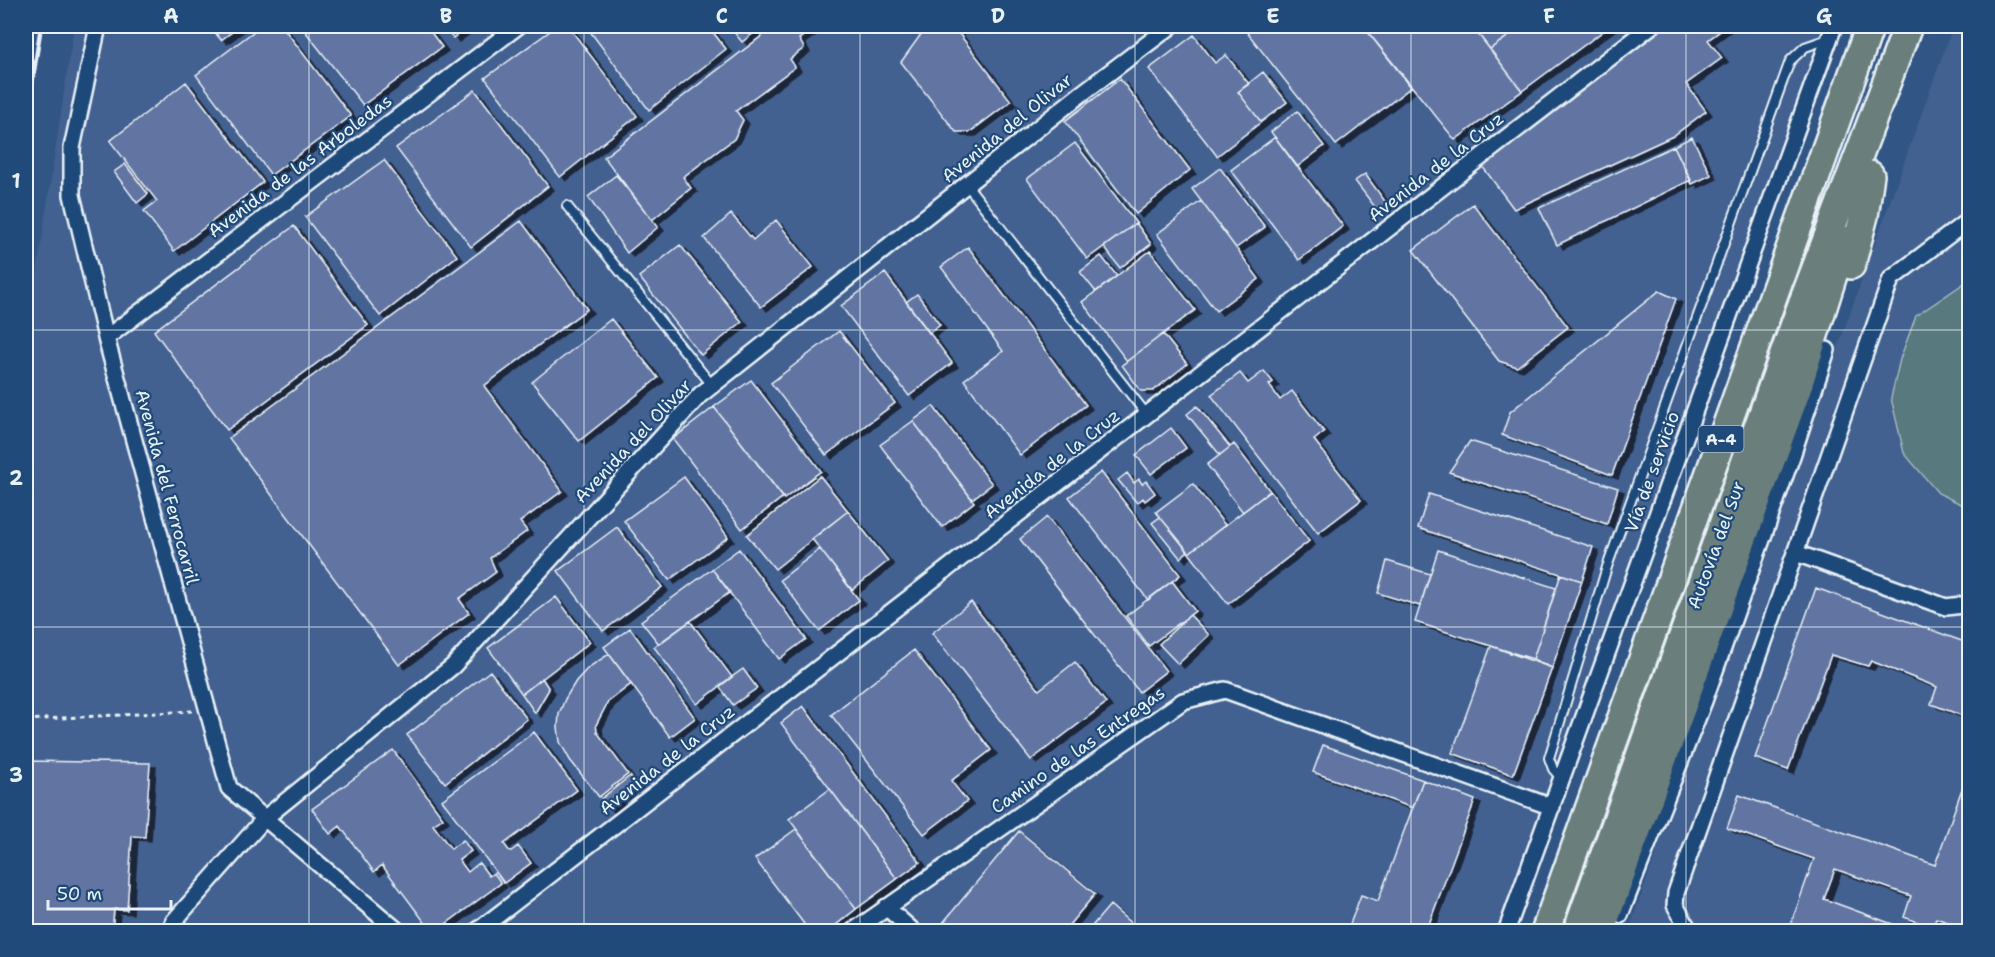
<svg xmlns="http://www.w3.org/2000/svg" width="1995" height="957" font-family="'Shantell Sans',sans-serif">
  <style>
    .built { fill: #436190 }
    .green { fill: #597a7f; stroke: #a0b6bc; stroke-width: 1.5 }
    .building { fill: #6274a2; stroke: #e8f1f8; stroke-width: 1.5; filter: url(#shadow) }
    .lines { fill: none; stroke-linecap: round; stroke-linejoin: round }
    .service-casing { stroke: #e8f1f8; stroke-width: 12 }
    .minor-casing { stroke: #e8f1f8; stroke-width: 20 }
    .motorway-casing { stroke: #e8f1f8; stroke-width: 32 }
    .path { stroke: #e8f1f8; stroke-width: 3; stroke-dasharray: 4.5 4.5; stroke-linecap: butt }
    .service { stroke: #1f4a7a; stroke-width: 8 }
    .minor { stroke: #1f4a7a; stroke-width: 15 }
    .motorway { stroke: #6b7f7c; stroke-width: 27 }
    .rail { stroke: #e8f1f8; stroke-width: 4.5 }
    .grid { fill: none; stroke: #e8f1f8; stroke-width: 1.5; stroke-opacity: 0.55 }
    .labels { text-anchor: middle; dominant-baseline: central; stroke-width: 4.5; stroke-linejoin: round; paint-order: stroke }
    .shield { fill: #1f4a7a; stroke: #acbfd2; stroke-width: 1.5 }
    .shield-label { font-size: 16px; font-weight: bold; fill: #e8f1f8 }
    .street-label { font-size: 18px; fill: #e8f1f8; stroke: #1f4a7a }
    .neatline { fill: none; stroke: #e8f1f8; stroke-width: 2 }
    .grid-label { font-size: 20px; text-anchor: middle; font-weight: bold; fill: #e8f1f8 }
  </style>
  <defs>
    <filter id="shadow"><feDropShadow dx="6" dy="4" stdDeviation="0" flood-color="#0009"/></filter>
  </defs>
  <rect width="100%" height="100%" fill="#315585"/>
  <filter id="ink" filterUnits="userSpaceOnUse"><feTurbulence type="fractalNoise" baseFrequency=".0167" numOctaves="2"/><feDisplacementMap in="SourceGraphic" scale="12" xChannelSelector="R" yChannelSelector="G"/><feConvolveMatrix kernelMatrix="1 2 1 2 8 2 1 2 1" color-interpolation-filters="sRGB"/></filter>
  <g filter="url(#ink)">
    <path class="built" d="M74 26H1834L1507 931 26 932V344Z
      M1953 26H1969V931L1628 932Z"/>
    <path class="green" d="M1969 280V508L1938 493 1904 453 1891 398 1900 359 1916 316Z"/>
    <path class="building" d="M210 26H240L221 40Z
      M261 26H282L351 116 271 175 196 75Z
      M301 26H426L442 47 363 105Z
      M444 26H469L453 38Z
      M557 26H568L637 116 560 177 485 78Z
      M586 26H708L726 49 649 110Z
      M729 26H763L742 42Z
      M775 26H817L799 39 804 48 790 59 795 67 736 111 743 120 734 139 683 177 691 188 652 220 604 157Z
      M927 26H953L1011 101 970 132H956L901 62Z
      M1242 26H1363L1411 87 1336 145Z
      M1363 26H1472L1522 91 1455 140Z
      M1472 26H1507L1513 33 1490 49Z
      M1523 26H1610L1522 91 1490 49Z
      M1666 26H1727L1708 40 1722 58 1686 84 1706 111 1673 136 1514 209 1482 166Z
      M1194 35 1215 63 1226 55 1249 84 1238 92 1261 122 1217 156 1149 69Z
      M1263 72 1287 102 1261 122 1238 92Z
      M1120 79 1190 170 1136 214 1065 121Z
      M186 82 263 182 174 251 144 211 157 201 110 141Z
      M475 90 548 186 471 247 396 148Z
      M1297 111 1324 146 1297 167 1271 132Z
      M1275 137 1343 226 1299 260 1231 170Z
      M1692 137 1711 175 1692 184 1674 146Z
      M1075 143 1136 223 1087 259 1027 179Z
      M1674 146 1691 180 1557 245 1539 208Z
      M384 160 457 256 380 316 305 217Z
      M125 164 148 194 137 203 114 172Z
      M1220 168 1265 227 1236 248 1192 189Z
      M1365 174 1387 204 1378 211 1355 181Z
      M616 175 658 227 627 253 588 197Z
      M1201 201 1259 279 1216 311 1157 234Z
      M1473 204 1568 327 1517 367 1499 361 1413 250Z
      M731 214 753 240 776 220 813 267 761 307 704 238Z
      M521 221 587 309 484 386 562 491 520 522 527 531 490 558 496 572 459 599 469 613 399 665 229 438Z
      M1136 223 1151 244 1120 268 1104 247Z
      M294 226 368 325 227 430 154 331Z
      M680 245 742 322 701 355 639 277Z
      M968 247 1086 405 1020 455 964 380 1003 351 941 267Z
      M1150 251 1195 310 1127 361 1082 302Z
      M1101 256 1117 276 1096 292 1080 272Z
      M885 273 952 363 909 396 841 306Z
      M1659 291 1676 299 1612 475 1502 435 1510 412Z
      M917 294 940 325 929 333 906 302Z
      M611 319 658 378 579 441 532 382Z
      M839 331 895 403 826 455 771 383Z
      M1163 334 1187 364 1153 391H1141L1122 365Z
      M1264 371 1273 382 1269 385 1280 400 1292 391 1324 432 1314 440 1361 500 1318 533 1211 395 1240 373 1248 383Z
      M751 380 821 471 784 499 714 407Z
      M933 406 992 484 972 499 913 421Z
      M1197 406 1230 447 1220 455 1187 414Z
      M714 407 783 497 742 529 673 439Z
      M913 421 974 502 942 527 880 445Z
      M1171 428 1186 448 1151 474 1136 455Z
      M1470 441 1618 488 1607 524 1449 472Z
      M1234 444 1270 491 1243 512 1207 465Z
      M1101 472 1180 575 1148 600 1069 497Z
      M1127 473 1134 483 1139 479 1142 484 1146 481 1155 493 1145 501 1143 498 1137 503 1118 480Z
      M820 476 848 511 775 569 747 535Z
      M684 477 728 537 669 580 624 521Z
      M1193 484 1225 525 1189 553 1156 512Z
      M1270 491 1309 541 1228 604 1189 553Z
      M1429 494 1593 547 1582 581 1418 528Z
      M848 511 888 561 852 590 812 539Z
      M1047 517 1166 671 1139 692 1020 539Z
      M1160 517 1188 551 1180 558 1152 523Z
      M617 527 662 587 603 631 558 571Z
      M739 549 806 639 779 659 712 569Z
      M820 549 859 600 819 631 780 580Z
      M1438 550 1556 588 1533 659 1415 622Z
      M1387 561 1430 574 1420 606 1378 593Z
      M712 569 730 592 659 644 641 621Z
      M1561 574 1582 581 1552 668 1533 659Z
      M1172 581 1195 611 1149 646 1126 616Z
      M1816 588 1970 644V728L1964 727 1966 717 1931 704 1937 687 1871 661 1868 666 1831 655 1788 770 1755 758Z
      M556 597 590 642 522 694 488 648Z
      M971 602 1039 690 1075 662 1106 703 1031 760 932 633Z
      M1190 615 1209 635 1178 664 1159 644Z
      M690 621 732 677 697 704 654 647Z
      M630 628 695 718 670 737 604 647Z
      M1491 646 1552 668 1513 775 1452 753Z
      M914 650 991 750 951 781 967 801 924 834 831 715Z
      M609 654 631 684 608 702 596 725 597 732 628 774 599 797 570 760 560 742 558 727 559 714 565 699 576 681 589 667Z
      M743 669 757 688 733 705 719 686Z
      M490 671 527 719 445 783 407 735Z
      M542 678 549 689 535 713 522 694Z
      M803 706 920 862 897 879 781 723Z
      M534 732 577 790 504 844 510 852 518 846 531 863 504 883 442 800Z
      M1323 745 1423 780 1413 808 1313 772Z
      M393 750 443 818 433 825 451 849 463 840 471 851 459 860 468 872 479 863 489 876 494 873 501 883 435 932H432L382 865 374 872 340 826 330 834 312 809Z
      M26 761 150 763 145 837 132 836 127 910 114 909 112 932H26Z
      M630 776 637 784 608 808 601 799Z
      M1423 780 1475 800 1426 932H1347L1361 895 1378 901Z
      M1963 786 1970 788V881L1967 887 1970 888V930L1936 918 1933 928 1904 917 1911 896 1835 869 1824 899 1895 925 1892 932H1788L1814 859 1727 828 1739 795 1935 865Z
      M830 789 897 879 856 909 789 819Z
      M796 829 856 909 827 932H810L755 859Z
      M1019 831 1095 894 1063 932H950L942 924Z
      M1110 905 1141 932H1087Z"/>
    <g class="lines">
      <g class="service-casing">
        <path id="service" d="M967 185 1147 415
          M567 206 712 385
          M1561 778 1553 769 1549 758 1607 567 1790 61 1805 47 1828 39"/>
      </g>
      <g class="minor-casing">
        <path id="minor" d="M98 26 72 148V195L106 338 229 788 399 932
          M106 338 518 26
          M1796 553 1946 607 1970 604
          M886 907 914 932
          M1620 915 1704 701 1792 456 1827 350
          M169 932 174 921 265 818 453 666 700 395 1081 94 1171 26
          M476 932 1651 26
          M852 932 1183 701 1225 690 1552 807
          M1506 932 1834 26
          M1690 932 1675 905 1676 893 1891 279 1970 219"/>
      </g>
      <g class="motorway-casing">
        <path id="motorway" d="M1851 265 1864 216 1870 175
          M1545 932 1870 26
          M1577 932 1800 310 1908 26
          M1600 932 1797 389 1844 240"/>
      </g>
      <path class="path" d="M26 720 192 711"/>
      <use href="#service" class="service"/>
      <use href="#minor" class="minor"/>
      <use href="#motorway" class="motorway"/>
      <path class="rail" d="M26 42 28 26
        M26 123 41 26"/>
    </g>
  </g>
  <path class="grid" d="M309 26V932M584 26V932M860 26V932M1135 26V932M1411 26V932M1686 26V932M26 330H1970M26 627H1970"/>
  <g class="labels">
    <rect class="shield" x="1698.5" y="426" width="45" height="26" rx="4.5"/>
    <g class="shield-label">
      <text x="1721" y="439">A-4</text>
    </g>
    <g class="street-label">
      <text transform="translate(1007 128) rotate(-39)">Avenida del Olivar</text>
      <text transform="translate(300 166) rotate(-37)">Avenida de las Arboledas</text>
      <text transform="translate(1436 167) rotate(-38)">Avenida de la Cruz</text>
      <text transform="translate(633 441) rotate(-47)">Avenida del Olivar</text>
      <text transform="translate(1052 464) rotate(-38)">Avenida de la Cruz</text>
      <text transform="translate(1652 472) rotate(-70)">Vía de servicio</text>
      <text transform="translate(167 487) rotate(75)">Avenida del Ferrocarril</text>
      <text transform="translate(1716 545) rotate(-70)">Autovía del Sur</text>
      <text transform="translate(1078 750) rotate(-35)">Camino de las Entregas</text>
      <text transform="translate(667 760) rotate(-38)">Avenida de la Cruz</text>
    </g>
  </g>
  <rect width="1995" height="957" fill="none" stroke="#1f4a7a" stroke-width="66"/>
  <path d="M48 900v9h123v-9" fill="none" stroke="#e8f1f8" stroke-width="3"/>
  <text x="57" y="900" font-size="18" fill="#e8f1f8" stroke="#1f4a7a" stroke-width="4.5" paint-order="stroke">50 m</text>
  <rect x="33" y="33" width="1929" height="891" class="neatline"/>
  <g class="grid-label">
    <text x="171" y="23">A</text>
    <text x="446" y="23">B</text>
    <text x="722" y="23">C</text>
    <text x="998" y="23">D</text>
    <text x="1273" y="23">E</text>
    <text x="1549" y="23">F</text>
    <text x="1824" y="23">G</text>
    <text x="16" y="188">1</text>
    <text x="16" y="485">2</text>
    <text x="16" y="782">3</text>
  </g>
</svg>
